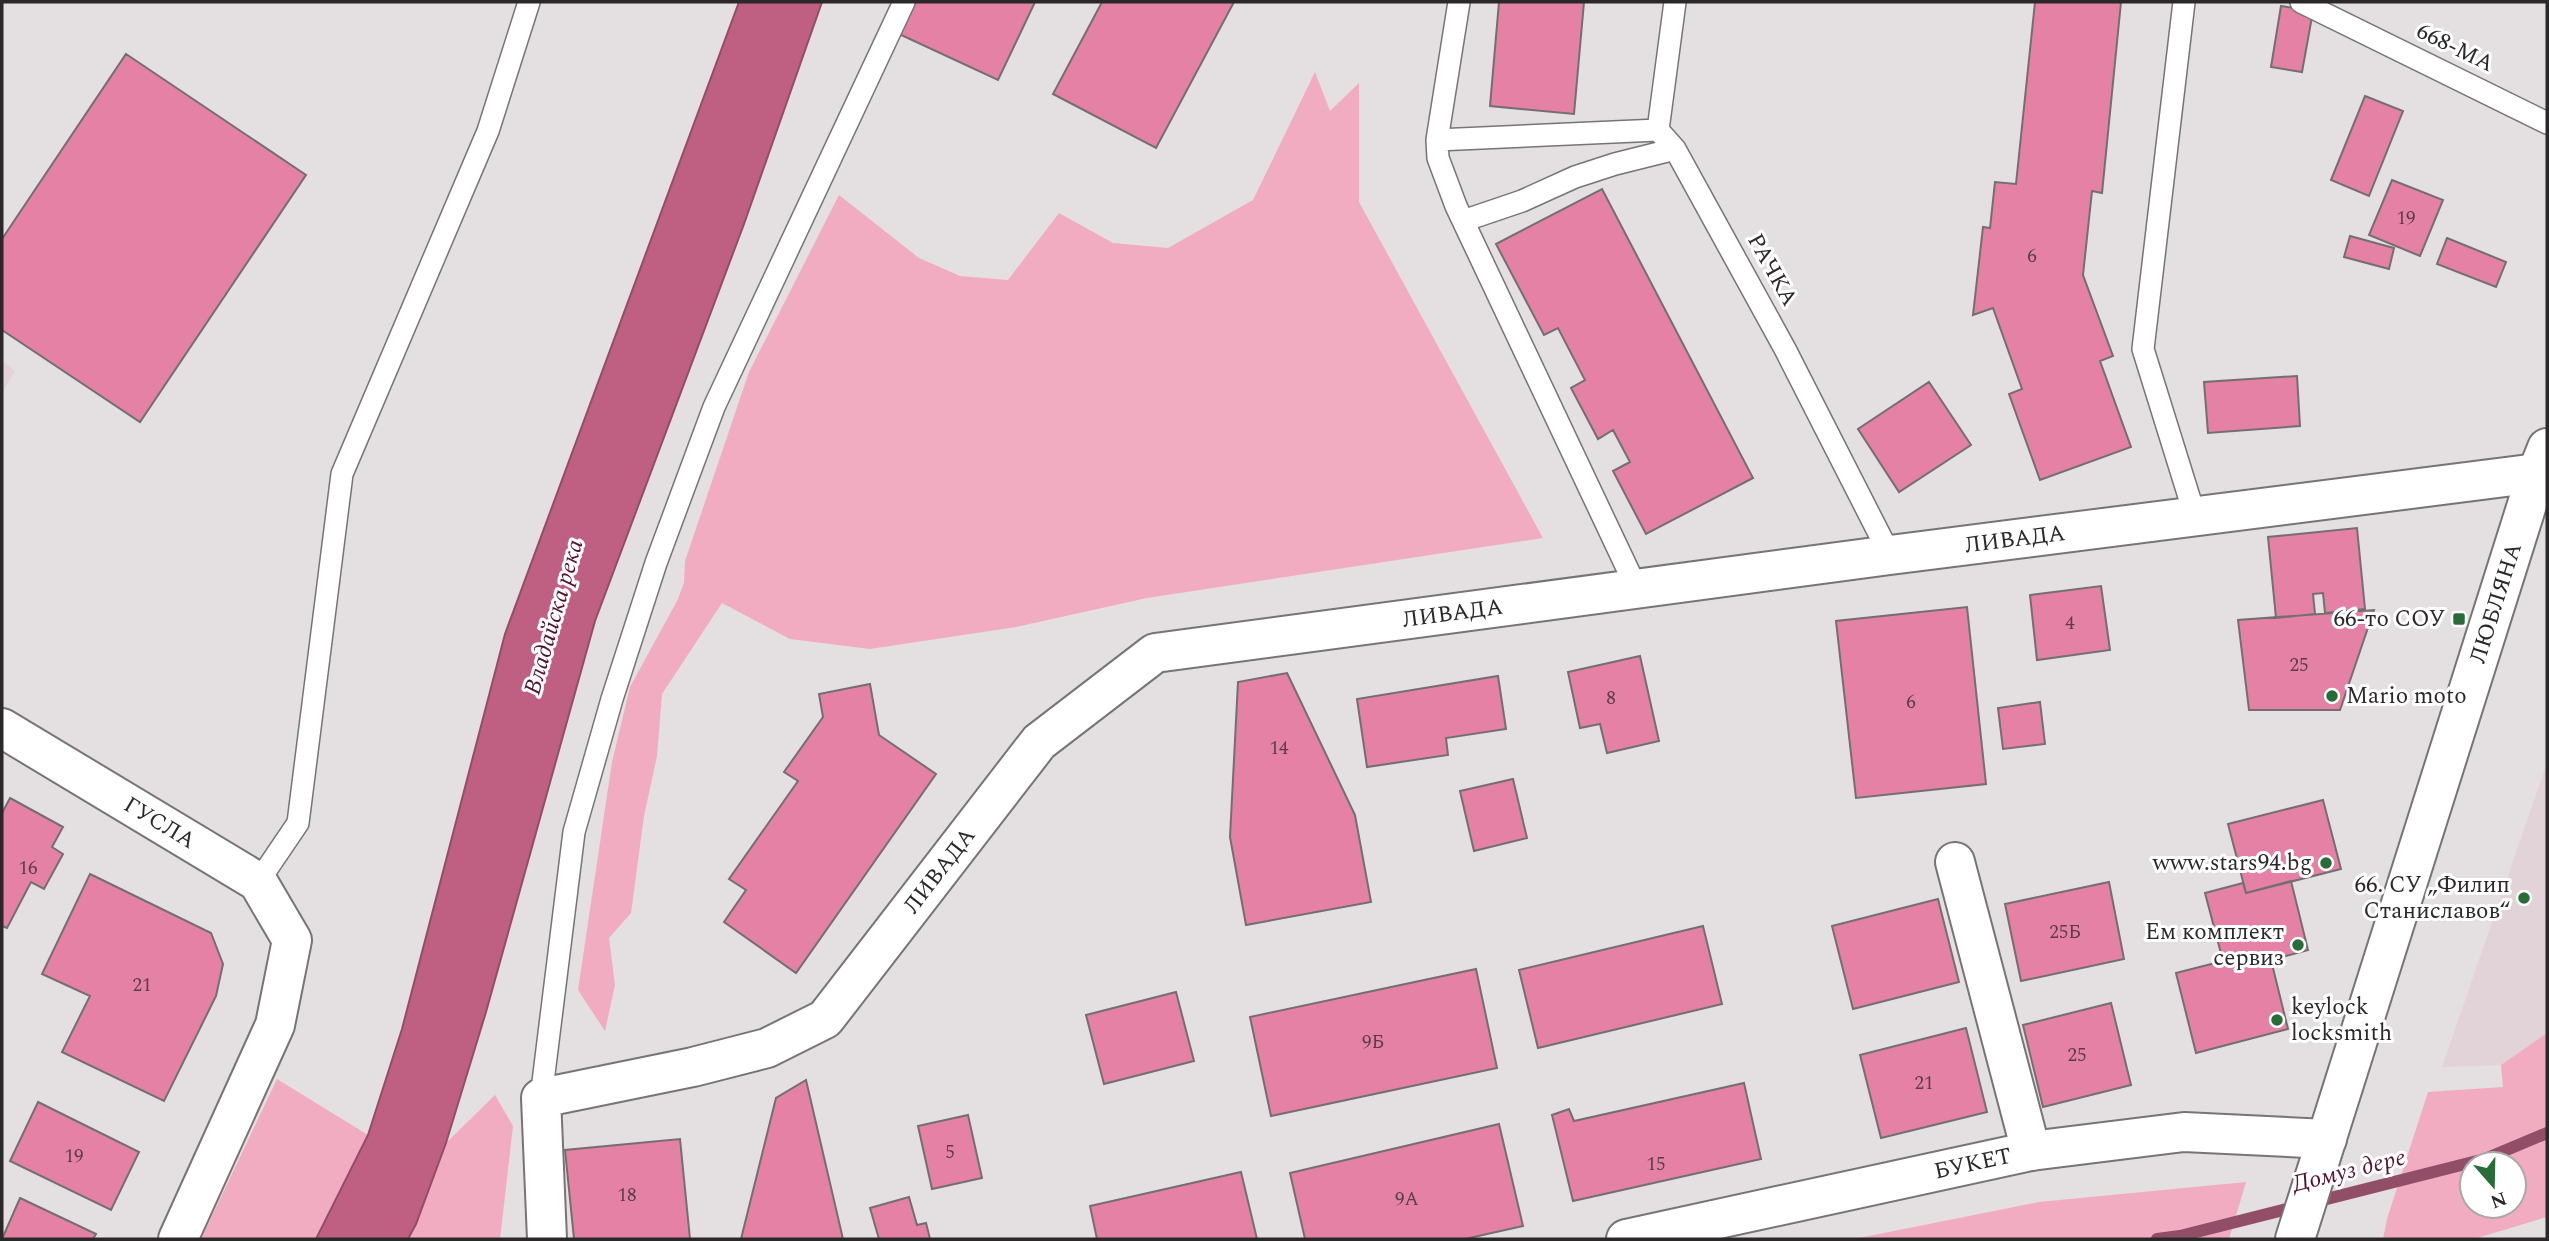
<svg xmlns="http://www.w3.org/2000/svg" width="2549" height="1241" font-family="Spectral,serif">
  <style>
    .built { fill: #e1d3d7 }
    .green { fill: #f1acc2; fill-rule: evenodd }
    .water { fill: #bf5f82; stroke: #924e67; stroke-width: 2 }
    .lines { fill: none; stroke-linecap: round; stroke-linejoin: round }
    .stream { stroke: #924e67; stroke-width: 12 }
    .building { fill: #e581a4; stroke: #736f70; stroke-width: 2 }
    .service-casing { stroke: #787475; stroke-width: 24 }
    .minor-casing { stroke: #787475; stroke-width: 42 }
    .tertiary-casing { stroke: #787475; stroke-width: 42 }
    .service { stroke: #fff; stroke-width: 21 }
    .minor { stroke: #fff; stroke-width: 38 }
    .tertiary { stroke: #fff; stroke-width: 38 }
    .poi-dot { fill: #286d38; stroke: #fff; stroke-width: 2.5 }
    .labels { text-anchor: middle; dominant-baseline: central; stroke-width: 6; stroke-linejoin: round; paint-order: stroke }
    .number-label { font-size: 19px; fill: #593e47 }
    .street-label { font-size: 23px; fill: #2a2828; stroke: #fff }
    .poi-label { font-size: 23px; fill: #2a2828; stroke: #fff; text-anchor: end }
    .water-label { font-size: 24px; font-style: italic; fill: #51132d; stroke: #fff }
  </style>
  <rect width="100%" height="100%" fill="#e4dfe0"/>
  <path class="built" d="M2 361 15 371 2 393Z
    M2547 763V1033L2501 1065 2442 1067Z"/>
  <path class="green" d="M1315 72 1330 111 1359 83V202L1543 538 1147 598 1016 627 870 649 790 639 722 603 662 694 657 756 644 816 631 913 609 938 615 985 605 1031 578 990 612 762 630 687 677 601 684 583 685 561 749 372 839 195 919 258 960 276 1008 280 1059 213 1113 243 1168 248 1253 200Z
    M2547 1033V1217L2474 1239H2383L2387 1219 2428 1092 2503 1087 2501 1065ZM2472 1164H2514V1206H2472Z
    M277 1079 368 1135 316 1239H201Z
    M495 1095 513 1126 500 1239H408L416 1224 446 1143Z
    M2246 1182 2229 1239H1854L2039 1202Z"/>
  <path class="water" d="M739 2H822L744 224 595 621 486 1012 446 1143 416 1224 408 1239H316L368 1135 402 1029 505 634Z"/>
  <g class="lines">
    <path class="stream" d="M2157 1239 2180 1236 2485 1159 2547 1133"/>
  </g>
  <path class="building" d="M914 2H1035L998 80 899 34Z
    M1102 2H1234L1156 148 1053 94Z
    M1499 2H1584L1574 114 1490 106Z
    M2035 2H2121L2102 193 2092 191 2083 275 2113 356 2100 361 2131 447 2040 480 2009 394 2022 389 1993 308 1973 315 1983 227 1990 228 1995 182 2016 184Z
    M2281 6 2313 11 2302 72 2271 67Z
    M126 54 306 175 140 422 2 330V239Z
    M2365 96 2403 111 2369 196 2331 180Z
    M2392 180 2443 200 2420 256 2369 235Z
    M1602 189 1753 478 1646 534 1613 471 1630 462 1613 430 1598 439 1571 388 1585 380 1558 328 1544 335 1496 244Z
    M2350 236 2394 248 2389 269 2344 257Z
    M2447 238 2506 262 2496 287 2437 264Z
    M2297 376 2300 426 2208 433 2204 382Z
    M1929 382 1971 445 1899 492 1858 429Z
    M2357 528 2365 609 2325 613 2323 593 2313 594 2315 614 2276 618 2268 537Z
    M2101 586 2110 650 2037 660 2030 595Z
    M1967 607 1986 784 1856 798 1836 621Z
    M2374 610 2340 710H2249L2238 620Z
    M1640 656 1659 741 1607 753 1600 724 1580 728 1568 672Z
    M1287 673 1355 815 1371 902 1246 925 1230 837 1238 682Z
    M1498 676 1506 729 1446 738 1448 755 1367 767 1357 699Z
    M870 684 879 735 936 774 796 973 724 922 746 890 729 879 798 781 784 772 823 717 819 694Z
    M2040 702 2045 744 2003 749 1998 708Z
    M1513 779 1527 838 1474 851 1460 791Z
    M10 798 63 827 52 847 63 854 44 889 31 882 7 928 2 926V813Z
    M2323 800 2341 869 2246 893 2228 824Z
    M90 874 211 933 223 964 216 996 164 1101 62 1052 90 996 42 974Z
    M2291 881 2308 950 2271 960 2288 1029 2196 1053 2176 973 2223 961 2205 893 2243 883 2246 893Z
    M2109 882 2124 959 2021 981 2005 904Z
    M1938 899 1959 982 1853 1009 1832 926Z
    M1703 926 1722 1004 1538 1048 1519 970Z
    M1476 969 1497 1068 1271 1116 1250 1017Z
    M1176 992 1194 1061 1104 1084 1086 1015Z
    M2111 1003 2131 1085 2043 1107 2023 1025Z
    M1966 1028 1987 1112 1881 1138 1860 1055Z
    M806 1080 843 1239H741L776 1098Z
    M1744 1083 1761 1159 1573 1201 1552 1115 1569 1109 1574 1121Z
    M38 1102 139 1152 111 1210 10 1161Z
    M968 1115 982 1178 932 1189 918 1126Z
    M1499 1124 1523 1226 1465 1239H1305L1290 1173Z
    M680 1139 690 1239H574L565 1150Z
    M1241 1172 1257 1239H1097L1090 1206Z
    M909 1197 917 1225 926 1223 930 1239H879L870 1208Z
    M20 1198 96 1234 93 1239H2Z"/>
  <g class="lines">
    <g class="service-casing">
      <path id="service" d="M1459 2 1437 140 1438 158 1456 206 1637 589
        M1675 2 1658 130 1675 149 1785 349 1890 555
        M2184 2 2143 349 2195 516
        M2301 2 2547 123
        M1437 140 1658 130
        M1463 221 1522 201 1575 177 1615 164 1675 149
        M258 882 298 823 342 474 488 131 529 2
        M541 1098 574 832 612 699 656 563 714 407 904 2"/>
    </g>
    <g class="minor-casing">
      <g id="minor">
        <path id="s1" d="M2 728 258 882 292 940 275 1025 178 1239"/>
        <path d="M1955 862 2031 1151"/>
        <path id="s2" d="M547 1239 541 1098 693 1067 767 1048 825 1019 1039 742 1155 653 1890 555 2537 473"/>
        <path id="s3" d="M1626 1239 2031 1151 2184 1132 2327 1139"/>
      </g>
    </g>
    <g class="tertiary-casing">
      <g id="tertiary">
        <path id="s4" d="M2295 1239 2537 473 2547 448"/>
      </g>
    </g>
    <use href="#service" class="service"/>
    <use href="#minor" class="minor"/>
    <use href="#tertiary" class="tertiary"/>
  </g>
  <g class="poi-dot">
    <rect x="2452" y="612" width="14" height="14" rx="3.5"/>
    <circle cx="2332" cy="696" r="7"/>
    <circle cx="2326" cy="863" r="7"/>
    <circle cx="2524" cy="898" r="7"/>
    <circle cx="2298" cy="945" r="7"/>
    <circle cx="2277" cy="1020" r="7"/>
  </g>
  <g class="labels">
    <g class="number-label">
      <text x="2406" y="218">19</text>
      <text x="2032" y="256">6</text>
      <text x="2070" y="623">4</text>
      <text x="2299" y="665">25</text>
      <text x="1611" y="698">8</text>
      <text x="1911" y="702">6</text>
      <text x="1279" y="748">14</text>
      <text x="28" y="868">16</text>
      <text x="2065" y="932">25Б</text>
      <text x="142" y="985">21</text>
      <text x="1373" y="1042">9Б</text>
      <text x="2077" y="1055">25</text>
      <text x="1924" y="1083">21</text>
      <text x="950" y="1152">5</text>
      <text x="74" y="1156">19</text>
      <text x="1656" y="1164">15</text>
      <text x="627" y="1195">18</text>
      <text x="1407" y="1199">9А</text>
    </g>
    <g class="street-label">
      <text transform="translate(2455 48) rotate(26)">668-МА</text>
      <text transform="translate(1772 270) rotate(61)">РАЧКА</text>
      <text stroke="none"><textPath href="#s2" startOffset="1801">ЛИВАДА</textPath></text>
      <text stroke="none"><textPath href="#s4" startOffset="667">ЛЮБЛЯНА</textPath></text>
      <text stroke="none"><textPath href="#s2" startOffset="1234">ЛИВАДА</textPath></text>
      <text stroke="none"><textPath href="#s1" startOffset="184">ГУСЛА</textPath></text>
      <text stroke="none"><textPath href="#s2" startOffset="625">ЛИВАДА</textPath></text>
      <text stroke="none"><textPath href="#s3" startOffset="355">БУКЕТ</textPath></text>
    </g>
    <g class="poi-label">
      <text x="2445" y="619">66-то СОУ</text>
      <text x="2346" y="696" text-anchor="start">Mario moto</text>
      <text x="2312" y="863">www.stars94.bg</text>
      <text x="2510" y="885">66. СУ „Филип<tspan x="2510" dy="26">Станиславов“</tspan></text>
      <text x="2284" y="932">Ем комплект<tspan x="2284" dy="26">сервиз</tspan></text>
      <text x="2291" y="1007" text-anchor="start">keylock<tspan x="2291" dy="26">locksmith</tspan></text>
    </g>
    <g class="water-label">
      <text transform="translate(554 617) rotate(-74)">Владайска река</text>
      <text transform="translate(2349 1171) rotate(-14)">Домуз дере</text>
    </g>
  </g>
  <rect width="2549" height="1241" fill="none" stroke="#2a2828" stroke-width="7"/>
  <g transform="translate(2493 1185) rotate(160)"><circle r="33" fill="#ffffff" stroke="#aaa9a9" stroke-width="2"/>
  <path d="M0-5L12 26L0 18L-12 26Z" fill="#286d38"/>
  <text y="-10" font-size="19" font-weight="bold" text-anchor="middle" fill="#2a2828">N</text>
  </g>
</svg>
